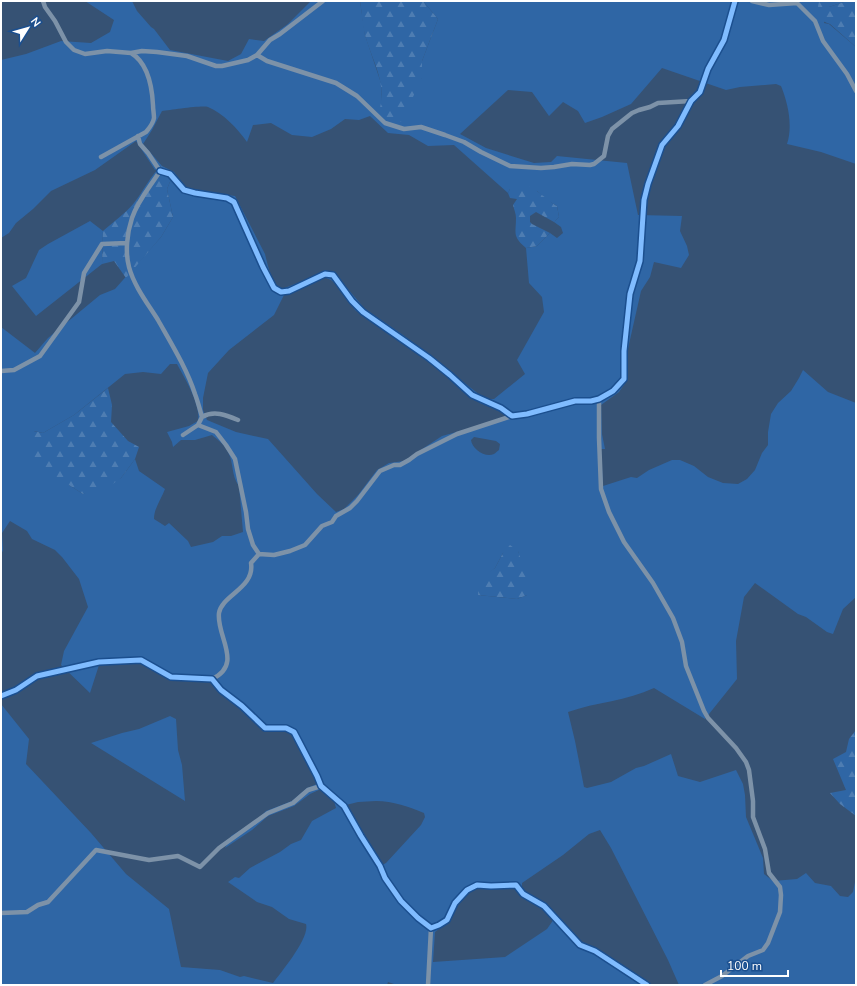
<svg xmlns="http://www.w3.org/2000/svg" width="857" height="986" font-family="'Nunito Sans',sans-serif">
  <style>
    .green { fill: #2f66a5; fill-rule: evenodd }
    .forest { fill: url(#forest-firs) }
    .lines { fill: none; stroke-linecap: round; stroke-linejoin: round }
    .minor { stroke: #7d92a8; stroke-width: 4.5 }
    .cycleway-casing { stroke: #1b4f8f; stroke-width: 8 }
    .cycleway { stroke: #80bcff; stroke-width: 5 }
  </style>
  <defs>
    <pattern id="forest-firs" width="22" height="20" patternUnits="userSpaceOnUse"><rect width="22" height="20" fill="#2f66a5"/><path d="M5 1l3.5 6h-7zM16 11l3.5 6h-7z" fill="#4e7db2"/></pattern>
  </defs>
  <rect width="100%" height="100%" fill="#365274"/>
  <path class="green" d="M85 1H132L137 11 151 27 154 29 170 50 228 61 241 54 249 39 264 41 288 24 311 1H360L365 35 381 83 382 102 422 78V61L438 19 423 1H847L829 7 824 23 829 24 856 47V164L821 152 787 144C793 126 788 103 781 86L776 84 740 87 726 90 662 68 631 104 602 117 585 123 578 111 563 102 549 116 532 92 508 90 460 134 486 148 534 163 551 162 557 156 627 163 638 215 682 216 680 231 687 246 689 255 681 268 654 262 650 277 641 291 627 353 626 382 619 392 601 405 602 434 605 449H601L603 486 631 477 637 478 649 470 672 460H680L694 466 708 477 723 483 738 484 747 479 755 470 762 453 768 445V432L771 414 778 403 791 391 799 378 803 370 828 392 856 403V597L843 609 833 634 827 632 806 617 798 614 755 583 744 597 736 641 737 679 705 719 654 688C627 701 596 702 568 712L575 741 584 787 587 788 611 782 636 768 644 766 671 754 678 776 700 782 736 770 743 784 745 795 746 817 763 858 764 874 773 881 797 879 806 873 815 883 831 886 840 896 848 897 853 892 856 877V985H679L668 960 611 848 600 830 589 834 563 855 522 883V890L545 905 581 944 596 949 651 985H397L388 982 387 985H1V704L29 739 26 764 91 833 126 874 169 909 181 967 220 970 240 977 244 976 273 983C281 972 310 938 306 924L289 919 272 907 257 902 228 882 235 877 239 878 250 868 280 852 291 844 301 840 312 821 336 808 334 801 321 789 310 794 294 806 268 816 252 830 225 848 231 836 257 820 266 811 292 801 307 788 317 784 316 777 292 733 285 730H265L211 681 170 678 140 662 99 665 90 693 61 665 64 651 88 607 79 579 62 557 55 550 32 539 27 531 10 521 2 533 3 550 1 555V327L35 353 48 338 100 295 115 289 161 237 173 217 167 189 174 172 185 187 198 191 235 196 265 254 268 266 274 285 282 289 324 273 330 271 341 281 365 309 403 335 485 399H494L525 374 517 360 544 312 542 297 529 283 526 248 537 246 550 233 557 238 563 233 561 227 554 222 559 217 557 206 547 200 537 191 510 189 508 193 454 145 428 146 409 135 388 133 370 116 359 120 345 119 331 129 312 137 292 135 271 123 253 125 247 142C238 129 223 113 208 107 202 105 171 110 162 111L152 130 143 144 162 166 155 170 136 141 95 170 51 191 33 209 16 223 9 233 1 238V60L26 54 61 41 91 43 110 32 114 20ZM324 277 331 280 341 288 355 310 434 364 464 391 480 403 504 413 506 416 478 426 442 436 404 461 389 463 377 470 358 495 344 509 336 512 317 494 268 439 236 432 207 420 203 410V398L208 373 229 350 274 315 284 295ZM170 364H177C185 379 201 404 198 421L189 426 167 432 172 442 173 447 181 440H195L212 435C218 440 225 445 228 452 234 463 231 476 239 486L243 532 231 536H222L213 542 191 547 188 541 169 523 165 526 154 519C154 508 161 500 165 489L139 471 135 459 121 478 83 494 69 485 34 431 43 433 74 415 125 374 143 372 161 374ZM474 437 496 441 500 444 499 450C497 451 496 453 494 454 485 458 472 449 471 440ZM518 551 527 595 517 599 478 595 488 574 495 568 503 553ZM376 801C393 801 409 807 424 813L425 817 421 825 386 863 380 866 346 805 358 802ZM515 886 543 908 554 919 547 929 505 957 433 962 435 932 448 922 457 904 468 891 478 887Z
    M90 221 103 231 102 264 36 316 12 286 26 278 39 250 48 244Z
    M170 716 176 719 178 750 182 765 185 801 91 743 122 733 139 729Z"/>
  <path class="forest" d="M360 1H423L438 19 422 61V78L401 122 389 120 379 111C388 84 372 61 365 35 362 24 362 12 360 1Z
    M847 1H856V47L830 24C819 21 816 12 819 2L829 7Z
    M162 166 174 172 167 189 173 217 161 237 126 278 114 261 102 264 103 231C113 222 125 214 134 203 143 192 151 174 162 166Z
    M517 186C520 186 524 186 527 186 535 187 549 202 557 206L559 217 554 222 536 212 530 216V222L532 224 550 233 537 246 526 248C512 236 516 234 516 218 516 214 514 209 513 205L517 199 510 198 508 193 510 189Z
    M108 388 112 405 111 422 128 441 139 447 135 459 121 478 103 491 83 494 69 485 55 487 33 458V431L43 433 74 415Z
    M510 545 518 551 527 577V595L517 599 478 595 479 579 495 568 503 553Z
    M856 730V816L840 804 830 793 846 790 833 759 846 752 849 739Z"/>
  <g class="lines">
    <path class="minor" d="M43 1 45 7 55 21 66 42 74 50 85 54 107 51 131 53 142 51 157 52 187 56 216 66H222L248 60 257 55 270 40 280 34 323 1
      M752 1 769 5 797 3 815 21 823 41 847 74 856 91
      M257 55 267 61 336 83 357 96 385 123 404 129 421 127 445 135 464 142 481 152 510 166 541 168 554 167 572 164 590 165 594 164 604 156 608 136 612 129 632 113 639 110 650 107 658 103 691 101
      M138 136 140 144 148 153 160 171C150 187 138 200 132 218 127 233 125 252 129 267 134 286 148 304 158 320 171 343 187 369 195 394 198 402 200 410 202 417L198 425 183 435
      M101 157 146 132C150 127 153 124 154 118 154 114 153 109 153 105 152 86 148 63 131 53
      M160 171 170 174 184 190 195 193 227 198 234 202 263 267 274 288 281 292 289 291 325 274 333 275 352 301 363 312 429 358 450 375 472 395 501 408 512 416 527 414 575 401H591L599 399 613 391 624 379V351L630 294 640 261 644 200 648 184 662 145 678 126 691 101 700 92 708 69 724 40 735 1
      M1 371 14 370 40 356 79 302 84 273 102 244 127 243
      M599 399V438L601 489 609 512 624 542 653 583 673 618 682 642 686 666 704 711 708 718 736 748 746 762 749 770 753 801V817L765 849 769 873 780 887 781 895 780 912 768 943 763 950 748 956 722 976 705 985
      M202 417C214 410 226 415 238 420
      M198 425 216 432 226 445 235 459 246 512 248 529 253 545 259 554 251 563C255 588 222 595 219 613 216 636 244 664 212 679
      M259 554 274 555 290 551 305 545 322 526 332 522 336 516 350 508 357 501 380 471 394 465H400L409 460 417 454 457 434 512 416
      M1 696 16 690 37 676 99 662 141 660 171 677 212 679 221 690 242 706 265 728H286L294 732 317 776 321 786 344 806 361 836 380 866 385 878 401 901 418 918 431 928 439 925 447 920 455 903 467 890 477 885 491 886 516 885 523 894 544 906 580 945 595 951 647 985
      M1 913 27 912 38 905 48 902 96 850 149 860 178 856 200 867 219 848 268 813 293 803 308 790 321 786
      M428 985 431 928"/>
    <g class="cycleway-casing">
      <path id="cycleway" d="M160 171 170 174 184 190 195 193 227 198 234 202 263 267 274 288 281 292 289 291 325 274 333 275 352 301 363 312 429 358 450 375 472 395 501 408 512 416 527 414 575 401H591L599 399 613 391 624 379V351L630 294 640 261 644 200 648 184 662 145 678 126 691 101 700 92 708 69 724 40 735 1
        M1 696 16 690 37 676 99 662 141 660 171 677 212 679 221 690 242 706 265 728H286L294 732 317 776 321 786 344 806 361 836 380 866 385 878 401 901 418 918 431 928 439 925 447 920 455 903 467 890 477 885 491 886 516 885 523 894 544 906 580 945 595 951 647 985"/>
    </g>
    <use href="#cycleway" class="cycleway"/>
  </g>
  <rect width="857" height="986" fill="none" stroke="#ffffff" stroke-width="4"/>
  <g transform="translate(28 28) rotate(53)" stroke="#1b4f8f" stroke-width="3" paint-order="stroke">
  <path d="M0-3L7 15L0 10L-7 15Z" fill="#ffffff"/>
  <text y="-6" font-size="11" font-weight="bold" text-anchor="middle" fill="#ffffff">N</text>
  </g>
  <path d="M721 970v6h67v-6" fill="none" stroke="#ffffff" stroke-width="2"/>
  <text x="727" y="970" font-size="12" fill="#ffffff" stroke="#1b4f8f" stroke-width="3" paint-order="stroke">100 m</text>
</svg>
